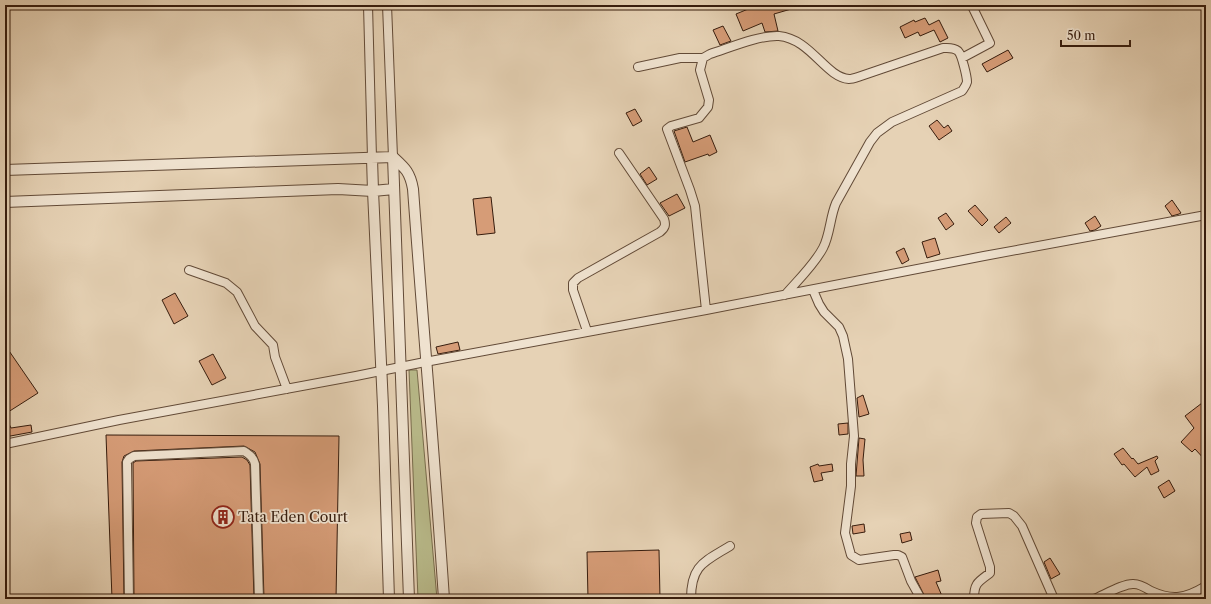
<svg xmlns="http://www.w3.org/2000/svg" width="1211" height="604" font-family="'Libre Caslon Text',serif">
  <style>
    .green { fill: #b9bb8b; stroke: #786c4c }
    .building { fill: #d69c77; stroke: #361c0d }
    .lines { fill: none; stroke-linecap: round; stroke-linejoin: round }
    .minor-casing { stroke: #624a37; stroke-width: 10 }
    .tertiary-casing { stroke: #624a37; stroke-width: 12 }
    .minor { stroke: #efe2cf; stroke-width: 8 }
    .tertiary { stroke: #efe2cf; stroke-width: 10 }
    .labels { text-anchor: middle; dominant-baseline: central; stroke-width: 3.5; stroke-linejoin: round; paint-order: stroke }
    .poi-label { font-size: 14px; fill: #361c0d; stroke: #efe2cf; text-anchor: start }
  </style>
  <rect width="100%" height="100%" fill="#e6d2b5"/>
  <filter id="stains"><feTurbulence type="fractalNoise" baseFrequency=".005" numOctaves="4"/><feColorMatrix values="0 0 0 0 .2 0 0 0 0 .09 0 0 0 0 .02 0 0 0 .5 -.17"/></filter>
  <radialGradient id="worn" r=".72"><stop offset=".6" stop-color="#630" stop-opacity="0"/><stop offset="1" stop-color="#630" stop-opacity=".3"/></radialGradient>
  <path class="green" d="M409 370H417L437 599H418Z"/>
  <path class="building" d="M758 5H798V7L774 14 778 31 765 32 762 23 743 31 736 14Z
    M925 18 929 25 939 20 948 38 940 42 934 30 920 36 918 32 905 38 900 27 914 20 915 22Z
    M723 26 731 41 720 45 713 30Z
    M1008 50 1013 58 987 72 982 64Z
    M635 109 642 121 633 126 626 113Z
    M937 120 944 128 948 125 952 131 939 140 929 126Z
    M687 127 693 142 710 135 717 152 709 156 708 154 685 162 674 131Z
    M649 167 657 179 647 185 640 174Z
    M677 194 685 208 669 216 660 203Z
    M491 197 495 233 477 235 473 199Z
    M1172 200 1181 213 1179 214 1172 216 1165 206Z
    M975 205 988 220 982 226 968 211Z
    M946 213 954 224 946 230 938 218Z
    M1095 216 1101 226 1095 230 1090 231 1085 223Z
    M1006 217 1011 223 999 233 994 227Z
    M935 238 940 254 927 258 922 242Z
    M904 248 909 260 902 264 896 252Z
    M175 293 188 316 174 324 162 300Z
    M458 342 460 350 438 354 436 347Z
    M5 345 38 393 5 414Z
    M213 354 226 378 212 385 199 361Z
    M863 395 869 414 859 417 857 398Z
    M1206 400V461L1195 449 1192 452 1181 442 1194 428 1185 416Z
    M5 416 11 428 31 425 32 432 5 437Z
    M848 423V434L839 435 838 424Z
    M106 435 339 436 336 599H264L260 464 255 452 244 446 134 451 124 456 122 462 124 599H112Z
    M859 438 865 439 863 460 864 476H856Z
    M1123 448 1132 459 1133 458 1138 464 1157 456 1158 458 1155 461 1159 471 1151 475 1147 467 1135 477 1124 464 1122 465 1114 454Z
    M242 457 247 460 250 465 254 599H134L133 463 136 461Z
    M818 464 819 466 832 464 833 471 821 473 823 480 814 482 810 467Z
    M1169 480 1175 491 1164 498 1158 487Z
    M864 524 865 532 853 534 852 526Z
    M910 532 912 540 902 543 900 534Z
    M659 550 660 599H588L587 552Z
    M1050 558 1060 574 1051 579 1044 562Z
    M938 570 941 581 936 582 942 596 934 599H926L915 577Z"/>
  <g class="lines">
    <g class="minor-casing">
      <path id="minor" d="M368 5 372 158
        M387 5 393 157
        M962 58 990 43 972 6 974 5
        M638 67 680 58H703
        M189 270 226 283 237 292 255 326 273 345 275 357 287 389
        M813 290 819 304 824 312 839 327 843 336 848 359 854 436 851 464V486L845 533 851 555 859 560 894 555H898L902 557 911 581 921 599
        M706 310 695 206 690 190 667 129 671 126 699 118 708 107 709 100 700 70 703 58 710 54C729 48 759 35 779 36 811 39 825 77 849 79 851 79 855 78 858 77L943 48C948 48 953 47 958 51 962 55 967 77 967 82 966 86 964 88 962 91L892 122 877 133 870 142 836 203C830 217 830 235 823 248 814 265 798 280 785 295
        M587 331 573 290V283L578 278 660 232C665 228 666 225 664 219L619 153
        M5 444 119 420 356 376 425 362 706 310 984 256 1206 215
        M129 599 127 462 129 459 134 456 244 451C250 455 253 457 255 464L259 599
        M691 599C691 565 704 562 730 546
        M974 599C974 583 978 582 990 573V567L976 523 977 517 981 514 1009 513 1014 516 1022 526 1054 599
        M1094 599C1104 595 1124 583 1134 584 1140 584 1146 588 1151 591 1173 601 1186 598 1206 586"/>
    </g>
    <g class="tertiary-casing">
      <path id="tertiary" d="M393 157C405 168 410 172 413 189 423 326 435 462 444 599
        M372 158 373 191 394 189
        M5 170 393 157 409 599
        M5 202 338 189 373 191 383 406 389 599"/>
    </g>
    <use href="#minor" class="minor"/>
    <use href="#tertiary" class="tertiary"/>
  </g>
  <defs>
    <g id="building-ring" transform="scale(1.15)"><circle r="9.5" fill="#efe2cf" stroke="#8f2418" stroke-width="1.5"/><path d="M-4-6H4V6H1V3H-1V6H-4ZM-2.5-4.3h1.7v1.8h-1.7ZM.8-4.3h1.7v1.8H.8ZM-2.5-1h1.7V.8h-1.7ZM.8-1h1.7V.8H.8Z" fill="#8f2418"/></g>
  </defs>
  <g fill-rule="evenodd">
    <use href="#building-ring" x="223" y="517"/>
  </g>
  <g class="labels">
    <g class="poi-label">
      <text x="238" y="517">Tata Eden Court</text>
    </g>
  </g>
  <rect width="1211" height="604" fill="none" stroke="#e6d2b5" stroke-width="20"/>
  <rect x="6" y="6" width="1199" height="592" fill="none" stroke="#361c0d" stroke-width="2"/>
  <rect x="10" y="10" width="1191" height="584" fill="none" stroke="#361c0d"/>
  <path d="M1061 40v6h69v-6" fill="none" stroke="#361c0d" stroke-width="2"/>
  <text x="1067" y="40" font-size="12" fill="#361c0d" stroke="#efe2cf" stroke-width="3" paint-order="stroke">50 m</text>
  <rect width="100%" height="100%" filter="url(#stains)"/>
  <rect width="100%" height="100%" fill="url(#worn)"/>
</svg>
